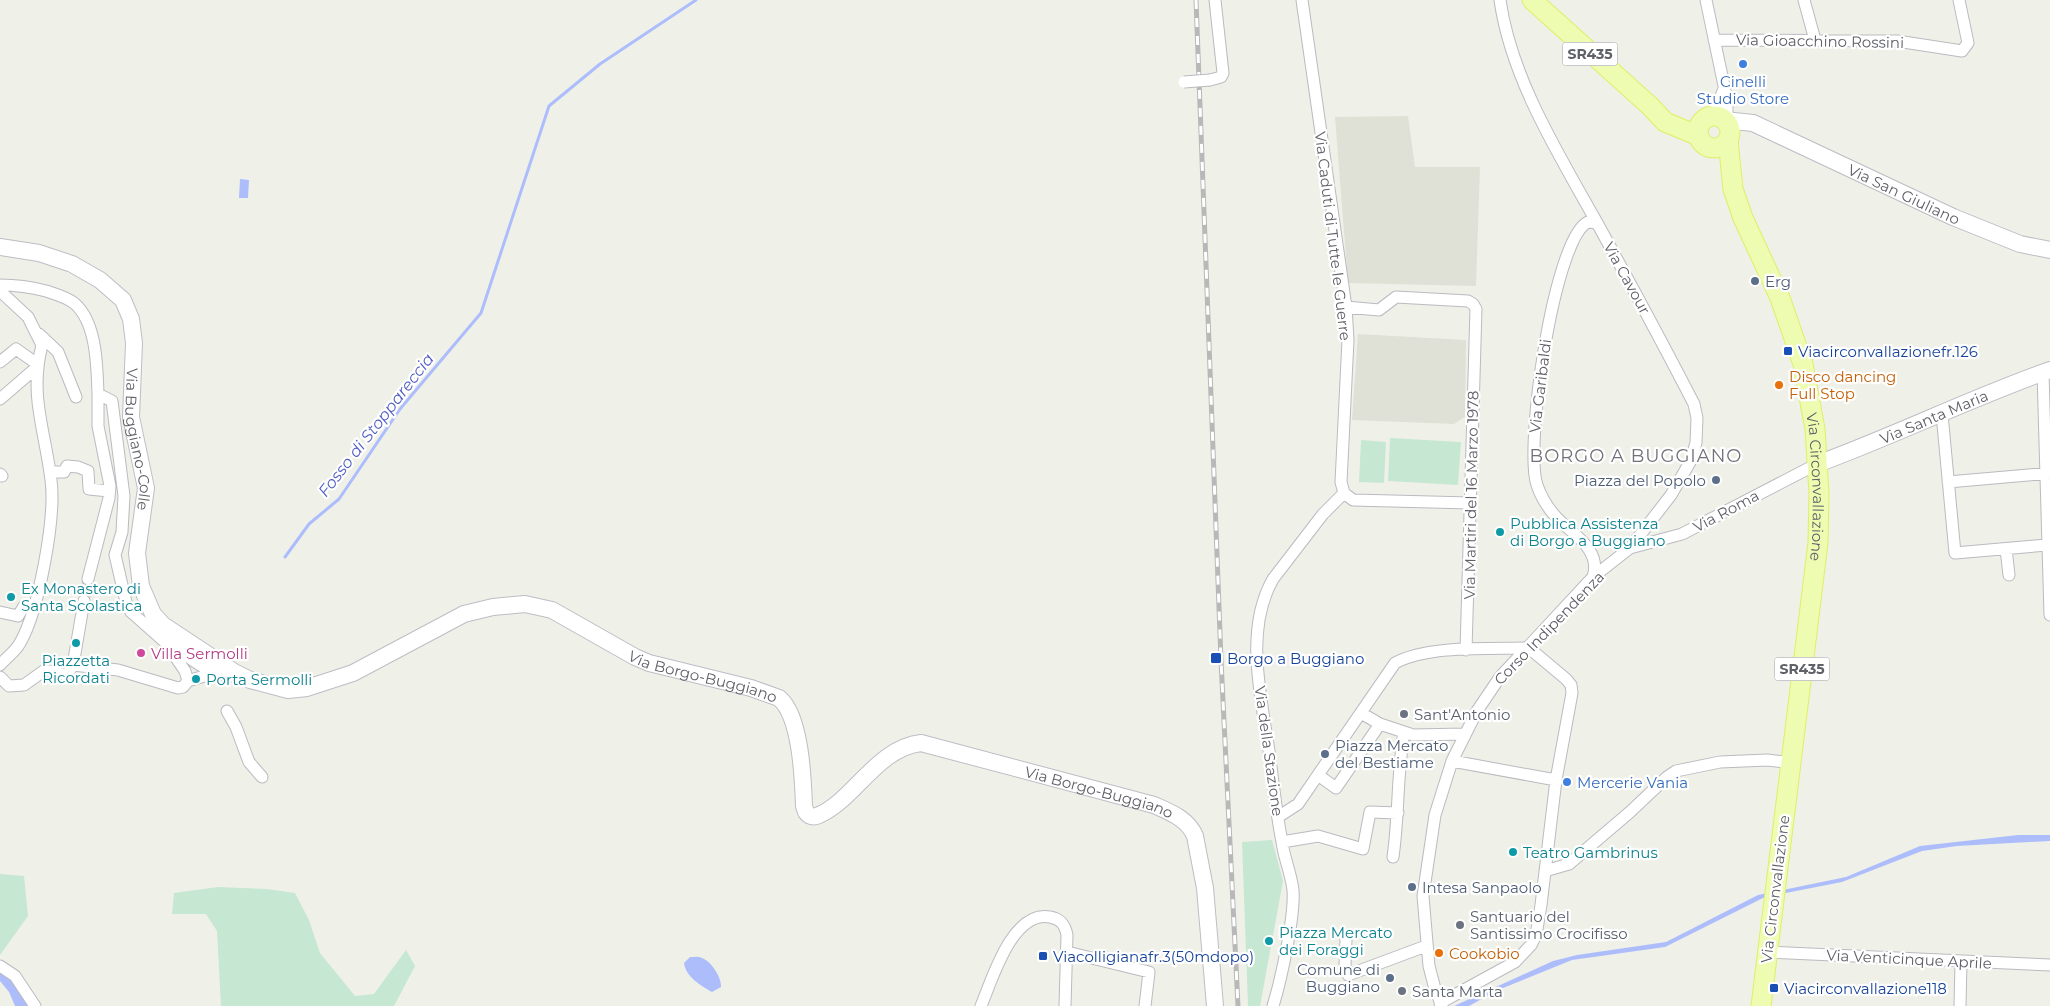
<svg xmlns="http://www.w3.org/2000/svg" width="2050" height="1006" font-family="Montserrat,sans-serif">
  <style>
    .education { fill: #dfe0d6 }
    .green { fill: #c6e7d2 }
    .water { fill: #adbdfc }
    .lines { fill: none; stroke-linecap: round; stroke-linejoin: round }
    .stream { stroke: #adbdfc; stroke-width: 3 }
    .street-tunnel { stroke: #cbcdc8; stroke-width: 11; stroke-dasharray: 11 5.5; stroke-linecap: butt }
    .street-casing { stroke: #babac1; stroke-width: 13 }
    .secondary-casing { stroke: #bdbdc5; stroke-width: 18 }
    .primary-casing { stroke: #e2ed65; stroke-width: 21 }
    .street { stroke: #fff; stroke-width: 11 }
    .secondary { stroke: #fff; stroke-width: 16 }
    .primary { stroke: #edfcb1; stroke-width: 19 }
    .rail-casing { stroke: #b8b8b9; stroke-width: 5 }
    .rail { stroke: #fff; stroke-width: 3; stroke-dasharray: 9; stroke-linecap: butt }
    .street-bridge-casing { stroke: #babac1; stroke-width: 13; stroke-linecap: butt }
    .street-bridge { stroke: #fff; stroke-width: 11 }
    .shop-dot { fill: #3f7fe0; stroke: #fff; stroke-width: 2 }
    .service-dot { fill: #5c6f8a; stroke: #fff; stroke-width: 2 }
    .transit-dot { fill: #1a4fb4; stroke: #fff; stroke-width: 2 }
    .food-dot { fill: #e8710a; stroke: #fff; stroke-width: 2 }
    .culture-dot { fill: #0f9aa8; stroke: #fff; stroke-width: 2 }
    .hotel-dot { fill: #d1479c; stroke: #fff; stroke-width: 2 }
    .worship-dot { fill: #6b7280; stroke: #fff; stroke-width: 2 }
    .labels { text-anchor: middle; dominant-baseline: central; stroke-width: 4.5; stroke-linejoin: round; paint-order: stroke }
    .shield { fill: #fff; stroke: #8f9095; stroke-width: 1 }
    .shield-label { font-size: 14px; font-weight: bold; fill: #5f6068 }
    .street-label { font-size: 15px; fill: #5f6068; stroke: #fff }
    .shop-label { font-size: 15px; fill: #366cbe; stroke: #fff }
    .service-label { font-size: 15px; fill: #4e5e75; stroke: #fff; text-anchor: start }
    .transit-label { font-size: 15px; fill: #164399; stroke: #fff; text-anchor: start }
    .food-label { font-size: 15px; fill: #c56008; stroke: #fff; text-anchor: start }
    .culture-label { font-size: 15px; fill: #0d838f; stroke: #fff; text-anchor: start }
    .hotel-label { font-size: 15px; fill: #b23c85; stroke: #fff; text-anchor: start }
    .worship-label { font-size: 15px; fill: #5b616d; stroke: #fff; text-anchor: start }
    .water-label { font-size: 16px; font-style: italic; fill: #4e5cc1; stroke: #fff }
    .quarter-label { font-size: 18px; letter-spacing: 1px; fill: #707179; stroke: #fff }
  </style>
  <rect width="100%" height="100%" fill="#eff1e8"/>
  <path class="education" d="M1408 116 1415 167H1480L1476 286 1348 283 1335 117Z
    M1358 334 1466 340 1465 417 1454 424 1352 420Z"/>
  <path class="green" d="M1390 438 1461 442 1458 485 1388 481Z
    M1361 440 1386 442 1384 483 1359 482Z
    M1272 840 1283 881 1260 1006H1248L1242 842Z
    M0 874 24 876 28 916 0 955Z
    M218 887 267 889 295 893 309 920 320 953 355 996 374 994 406 950 415 966 394 1006H221L217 931 206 914H172L174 893Z"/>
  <path class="water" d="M240 179 249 180 248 198H239Z
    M2018 835H2050V841L1957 846 1922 851 1842 882 1765 897 1665 947 1572 960 1498 990 1469 1006H1454L1553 961 1577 955 1666 942 1758 895 1846 877 1920 846Z
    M690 957C694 957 698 956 702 958 711 961 722 978 721 987L712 992C700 985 686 977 684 963Z
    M0 971 16 985 28 1006H15L9 992 0 981Z"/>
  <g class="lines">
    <path class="stream" d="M285 557 309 524 339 499 400 409 481 313 549 106 600 64 696 0"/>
    <path class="street-tunnel" d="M84 601 88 579"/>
    <g class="street-casing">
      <path id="street" d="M1302 0 1346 307 1348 340 1341 482 1344 493 1353 500 1470 503
        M1706 0 1727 100V113L1724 120
        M1804 0 1815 40
        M1714 40 1897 41 1962 51 1968 43 1959 0
        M1210 80 1221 77 1223 73 1215 0
        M1713 117 1723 91
        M0 285C16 285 31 287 46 291 55 294 66 297 74 303 97 322 97 367 98 394L112 401 124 496 122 532 115 555 126 602 131 612 166 643 185 671 188 681
        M0 291 28 317 42 345C29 396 45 430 51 480 56 517 39 610 20 643 15 652 7 657 0 665
        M1346 307 1379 310 1396 297 1468 301 1473 304 1476 309 1466 650
        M39 334 58 352 76 397
        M0 362 16 349 33 361 38 360
        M2043 373 2050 615
        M0 399 36 368
        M1942 414 1955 553 2047 545
        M50 472H64L67 466 78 467 88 471 89 489 109 491
        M0 474 2 476
        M1948 482 2050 473
        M1630 548 1682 534 1817 464
        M2006 549 2009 575
        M1593 577C1602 549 1572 534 1556 517 1548 508 1541 497 1537 485 1524 447 1554 238 1588 222L1597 223
        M88 579 109 498 110 486 98 426V394
        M0 612 18 616 24 606
        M171 641C187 658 207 673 230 676L234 672
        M73 665 118 670 178 688 183 687 188 681
        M0 677 9 686 24 685 45 670 67 675 73 665 84 601
        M188 681 214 673
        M227 711 236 727 249 762 262 777
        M1380 724 1413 735 1465 734
        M1452 761 1556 780
        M1318 775 1336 788 1380 724 1361 713
        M1278 817 1298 804 1395 663C1428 645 1491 649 1529 648
        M1282 842 1318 836 1363 849 1370 812 1398 813
        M1393 857C1399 815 1397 774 1404 732
        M1545 871 1569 864 1630 812 1667 777 1676 771 1720 762 1767 760 1785 762
        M1346 939 1345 965 1348 975 1426 946
        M1067 952 1149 972 1145 1006
        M1768 952 2050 965
        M0 966 15 976 35 1006
        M1440 1003 1515 962 1531 945 1536 935 1541 905 1556 780 1572 693 1571 685 1566 679 1529 648
        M981 1006C992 980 1012 910 1050 917 1061 919 1065 925 1067 935L1065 1006
        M1273 1006C1281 980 1295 916 1293 890 1291 873 1284 858 1282 842 1276 812 1273 781 1269 751 1261 696 1244 630 1273 579L1323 514 1344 493
        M1442 1006 1435 989 1429 966 1423 896 1435 815 1452 761 1477 711 1500 677 1593 577 1630 548 1671 495 1690 462 1696 443 1697 418 1694 404C1662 342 1629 281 1596 221 1558 153 1511 78 1500 0
        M1960 1006 1961 962"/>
    </g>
    <g class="secondary-casing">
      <g id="secondary">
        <path id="s1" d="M1724 120 1753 123 1953 217 2020 244 2050 250"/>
        <path id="s2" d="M0 247 39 253 72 264 100 280 123 300 131 319 134 343 131 417 146 488 137 553 141 586 153 614 163 625 234 672 250 680 288 690 307 688 353 673 464 614 493 607 525 604 552 610 635 657 649 663 751 688 779 698C801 716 803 779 804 806L806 812C809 816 813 818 819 815 854 800 877 748 921 743L1154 805C1170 812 1188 819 1195 836L1205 888 1215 1006"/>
        <path id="s3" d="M1817 464C1896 435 1971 398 2050 370"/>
      </g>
    </g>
    <g class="primary-casing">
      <g id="primary">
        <path d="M1532 0 1650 106 1665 122 1699 136"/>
        <circle cx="1714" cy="132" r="16"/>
        <path id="s4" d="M1728 140 1733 189 1743 218 1780 298 1803 364 1815 429 1819 494 1818 543 1761 1006"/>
      </g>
    </g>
    <use href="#street" class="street"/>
    <use href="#secondary" class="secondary"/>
    <use href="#primary" class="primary"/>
    <g class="rail-casing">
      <path id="rail" d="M1196 0 1221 660 1238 1006"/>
    </g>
    <use href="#rail" class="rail"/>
    <g class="street-bridge-casing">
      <path id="street-bridge" d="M1184 82 1210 80"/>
    </g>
    <use href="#street-bridge" class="street-bridge"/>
  </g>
  <g class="shop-dot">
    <circle cx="1743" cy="64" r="5"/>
    <circle cx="1567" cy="782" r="5"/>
  </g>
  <g class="service-dot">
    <circle cx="1755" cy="281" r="5"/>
    <circle cx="1716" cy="480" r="5"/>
    <circle cx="1325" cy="754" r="5"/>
    <circle cx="1412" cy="887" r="5"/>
    <circle cx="1390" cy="978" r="5"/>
  </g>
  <g class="transit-dot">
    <rect x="1783" y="346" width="10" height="10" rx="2.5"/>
    <rect x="1210" y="652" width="12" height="12" rx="2.5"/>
    <rect x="1038" y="951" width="10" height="10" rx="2.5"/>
    <rect x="1769" y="983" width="10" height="10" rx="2.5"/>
  </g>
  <g class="food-dot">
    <circle cx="1779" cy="385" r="5"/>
    <circle cx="1439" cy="953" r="5"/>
  </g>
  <g class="culture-dot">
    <circle cx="1500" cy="532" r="5"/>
    <circle cx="11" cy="597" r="5"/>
    <circle cx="76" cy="643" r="5"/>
    <circle cx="196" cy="679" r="5"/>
    <circle cx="1513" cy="852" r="5"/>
    <circle cx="1269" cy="941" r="5"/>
  </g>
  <circle class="hotel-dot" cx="141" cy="653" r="5"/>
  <g class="worship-dot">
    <circle cx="1404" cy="714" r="5"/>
    <circle cx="1460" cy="925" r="5"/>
    <circle cx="1402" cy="991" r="5"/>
  </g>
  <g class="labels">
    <g class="shield">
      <rect x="1562.5" y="42.5" width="55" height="23" rx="4"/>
      <rect x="1774.5" y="657.5" width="55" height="23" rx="4"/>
    </g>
    <g class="shield-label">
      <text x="1590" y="54">SR435</text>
      <text x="1802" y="669">SR435</text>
    </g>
    <g class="street-label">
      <text transform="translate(1820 41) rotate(1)">Via Gioacchino Rossini</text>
      <text stroke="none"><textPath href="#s1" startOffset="196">Via San Giuliano</textPath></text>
      <text transform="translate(1333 236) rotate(83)">Via Caduti di Tutte le Guerre</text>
      <text transform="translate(1627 278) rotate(61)">Via Cavour</text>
      <text transform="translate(1540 386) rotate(-83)">Via Garibaldi</text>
      <text stroke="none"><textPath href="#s3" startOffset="126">Via Santa Maria</textPath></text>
      <text stroke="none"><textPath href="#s2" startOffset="279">Via Buggiano-Colle</textPath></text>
      <text stroke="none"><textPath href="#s4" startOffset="362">Via Circonvallazione</textPath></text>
      <text transform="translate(1471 495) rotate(-89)">Via Martiri del 16 Marzo 1978</text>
      <text transform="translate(1726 511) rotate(-28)">Via Roma</text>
      <text transform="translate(1549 628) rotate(-46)">Corso Indipendenza</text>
      <text stroke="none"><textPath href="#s2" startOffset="1064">Via Borgo-Buggiano</textPath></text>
      <text transform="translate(1269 751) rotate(82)">Via della Stazione</text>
      <text stroke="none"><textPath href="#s2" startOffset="1589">Via Borgo-Buggiano</textPath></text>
      <text transform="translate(1775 889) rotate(-83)">Via Circonvallazione</text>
      <text transform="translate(1909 959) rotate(3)">Via Venticinque Aprile</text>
    </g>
    <g class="shop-label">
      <text x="1743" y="81">Cinelli<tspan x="1743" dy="17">Studio Store</tspan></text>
      <text x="1577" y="782" text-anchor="start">Mercerie Vania</text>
    </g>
    <g class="service-label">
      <text x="1765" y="281">Erg</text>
      <text x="1706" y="480" text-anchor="end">Piazza del Popolo</text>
      <text x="1335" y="745">Piazza Mercato<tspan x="1335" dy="17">del Bestiame</tspan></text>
      <text x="1422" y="887">Intesa Sanpaolo</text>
      <text x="1380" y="969" text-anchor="end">Comune di<tspan x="1380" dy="17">Buggiano</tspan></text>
    </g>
    <g class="transit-label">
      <text x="1798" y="351">Viacirconvallazionefr.126</text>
      <text x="1227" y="658">Borgo a Buggiano</text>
      <text x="1053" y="956">Viacolligianafr.3(50mdopo)</text>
      <text x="1784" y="988">Viacirconvallazione118</text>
    </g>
    <g class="food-label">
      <text x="1789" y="376">Disco dancing<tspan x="1789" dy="17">Full Stop</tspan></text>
      <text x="1449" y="953">Cookobio</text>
    </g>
    <g class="culture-label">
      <text x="1510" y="523">Pubblica Assistenza<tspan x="1510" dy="17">di Borgo a Buggiano</tspan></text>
      <text x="21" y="588">Ex Monastero di<tspan x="21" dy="17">Santa Scolastica</tspan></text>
      <text x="76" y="660" text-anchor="middle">Piazzetta<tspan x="76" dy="17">Ricordati</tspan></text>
      <text x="206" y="679">Porta Sermolli</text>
      <text x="1523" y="852">Teatro Gambrinus</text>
      <text x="1279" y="932">Piazza Mercato<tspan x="1279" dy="17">dei Foraggi</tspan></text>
    </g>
    <g class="hotel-label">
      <text x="151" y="653">Villa Sermolli</text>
    </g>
    <g class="worship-label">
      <text x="1414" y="714">Sant'Antonio</text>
      <text x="1470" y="916">Santuario del<tspan x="1470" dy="17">Santissimo Crocifisso</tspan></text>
      <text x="1412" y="991">Santa Marta</text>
    </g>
    <g class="water-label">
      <text transform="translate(376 425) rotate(-52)">Fosso di Stoppareccia</text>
    </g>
    <g class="quarter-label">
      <text x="1636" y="456">BORGO A BUGGIANO</text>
    </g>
  </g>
</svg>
